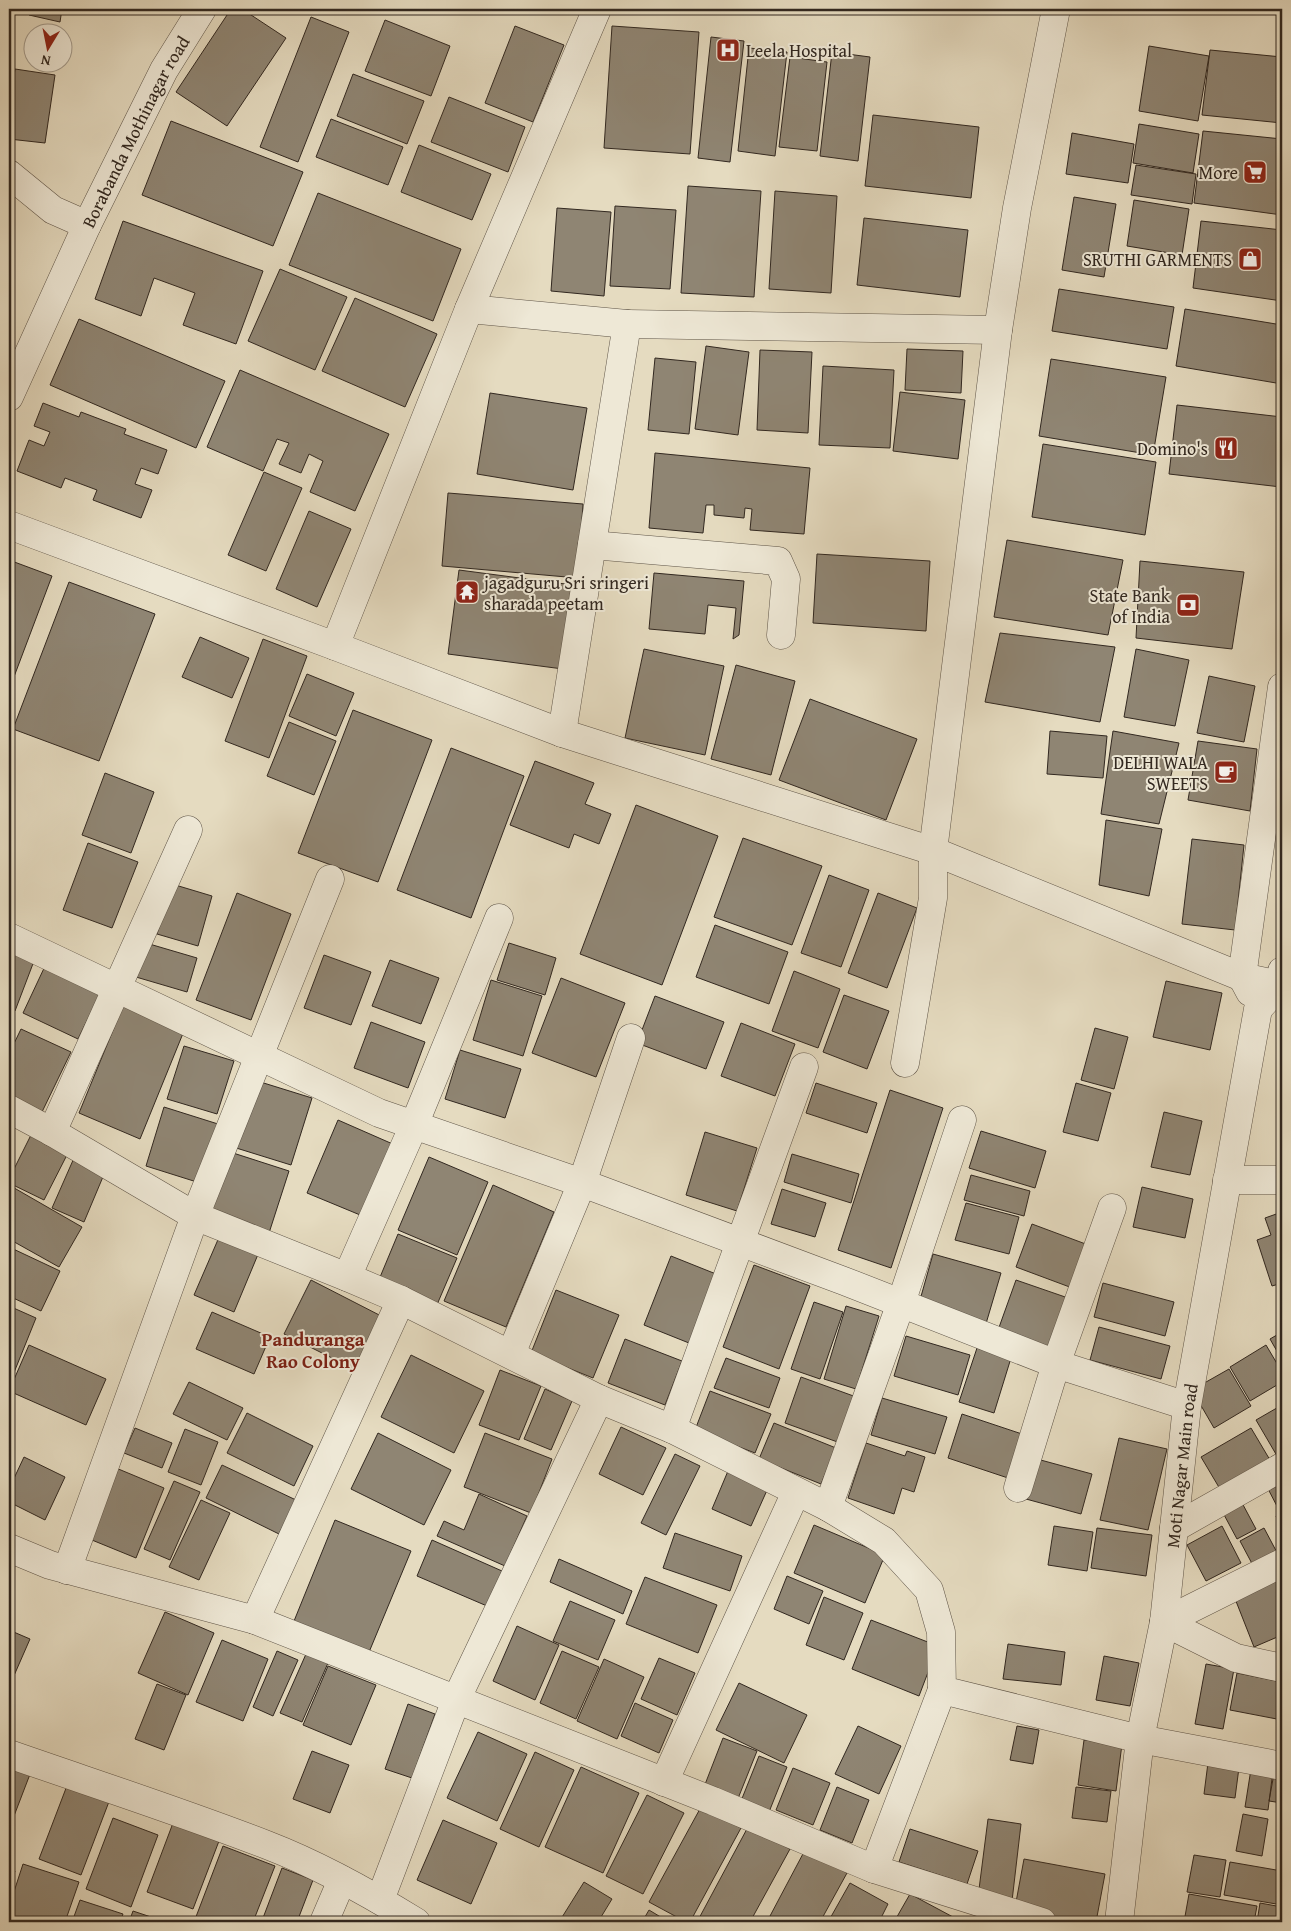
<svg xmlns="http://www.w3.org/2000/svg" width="1291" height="1931" font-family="'Gentium Book Plus',serif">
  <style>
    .building { fill: #8f8573; stroke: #322820 }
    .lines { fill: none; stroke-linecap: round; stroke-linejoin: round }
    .minor-casing { stroke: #5f5548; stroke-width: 29 }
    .minor { stroke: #eee8d6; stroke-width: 28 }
    .labels { text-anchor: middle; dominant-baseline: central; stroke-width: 4; stroke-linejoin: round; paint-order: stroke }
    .poi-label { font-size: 18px; fill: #322820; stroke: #eee8d6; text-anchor: end }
    .street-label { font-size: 18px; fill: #322820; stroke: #eee8d6 }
    .neighbourhood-label { font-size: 19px; font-weight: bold; fill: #7a1f14; stroke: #eee8d6 }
  </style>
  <rect width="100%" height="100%" fill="#e5dbc0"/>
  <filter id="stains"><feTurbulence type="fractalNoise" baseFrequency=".004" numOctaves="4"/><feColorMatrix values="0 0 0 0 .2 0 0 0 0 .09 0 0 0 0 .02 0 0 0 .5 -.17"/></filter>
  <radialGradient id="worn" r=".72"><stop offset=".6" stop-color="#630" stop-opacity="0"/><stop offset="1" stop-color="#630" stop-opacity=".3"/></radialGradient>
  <path class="building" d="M30 9H62L60 22 29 15Z
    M231 9H242L286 38 227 126 176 92Z
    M311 17 349 32 298 162 260 147Z
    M385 20 450 46 431 96 365 71Z
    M515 26 564 45 533 122 485 103Z
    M612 26 699 32 690 154 604 148Z
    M711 37 744 41 730 162 698 158Z
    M1149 46 1209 56 1198 121 1139 111Z
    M749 48 787 52 775 156 738 151Z
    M1210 50 1282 57V123L1202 115Z
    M832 52 870 57 858 161 820 156Z
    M790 57 827 62 817 151 779 147Z
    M15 69 55 75 45 143 9 139V113Z
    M353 74 424 101 407 144 337 116Z
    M449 97 525 127 508 172 431 142Z
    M873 115 979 127 971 198 865 186Z
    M331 119 403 147 388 185 316 157Z
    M171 121 303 172 273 246 142 195Z
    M1139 124 1199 134 1193 173 1133 163Z
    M1203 131 1282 139V215L1194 203Z
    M1072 133 1134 144 1128 183 1066 174Z
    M419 145 491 174 472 220 401 192Z
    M1136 165 1196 174 1192 204 1131 195Z
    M688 186 761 191 754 297 681 293Z
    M775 191 837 196 831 293 769 289Z
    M318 193 461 249 433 321 289 265Z
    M1074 197 1116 204 1104 277 1062 270Z
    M1134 200 1189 209 1182 255 1127 246Z
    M615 206 676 210 670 289 610 286Z
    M557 208 611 212 604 296 551 291Z
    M864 218 968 230 960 297 857 285Z
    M123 221 263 271 236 344 183 325 195 293 154 278 141 316 95 299Z
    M1201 221 1282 230V301L1193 288Z
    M280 269 347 297 315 370 248 341Z
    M1059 289 1174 307 1167 349 1052 331Z
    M355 298 437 334 405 407 322 371Z
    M1185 309 1282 325V384L1176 366Z
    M79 319 225 381 196 448 50 385Z
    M706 346 749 352 738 435 695 429Z
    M907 349 963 351 961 393 905 390Z
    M760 350 812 352 808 433 757 430Z
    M655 358 696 362 689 434 648 430Z
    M1051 359 1166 377 1153 455 1039 436Z
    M823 366 894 370 890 448 819 445Z
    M240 370 389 434 355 511 310 492 323 461 309 454 301 473 279 464 289 443 277 439 263 471 207 447Z
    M900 392 965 400 958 459 893 451Z
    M490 393 587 408 573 490 477 474Z
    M43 403 79 417 81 412 126 429 124 434 167 450 158 474 141 468 135 484 152 490 141 518 93 500 97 490 65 478 61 488 17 471 29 440 44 446 50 432 34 426Z
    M1177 405 1282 417 1281 487 1169 474Z
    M1043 444 1156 462 1145 535 1032 517Z
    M655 453 810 468 804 534 750 530 752 509 745 508 744 518 714 515V505H706L703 533 649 528Z
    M264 472 302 488 266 571 228 555Z
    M448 493 583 504 578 578 442 566Z
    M309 511 351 529 317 607 276 589Z
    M1007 540 1123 560 1108 635 994 617Z
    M817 554 930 561 926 631 813 623Z
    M9 560 52 576 9 690Z
    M1140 561 1244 572 1232 649 1136 638Z
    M459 570 573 585 563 669 448 654Z
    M654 573 744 581 739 635 733 639 736 608 708 605 705 634 649 629Z
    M69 582 155 614 99 761 13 729Z
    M1000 633 1115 647 1100 722 985 702Z
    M200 637 249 658 232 698 182 677Z
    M263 639 307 656 269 758 225 741Z
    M644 649 724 666 705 755 625 738Z
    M1136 649 1189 660 1175 726 1124 717Z
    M736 665 795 681 771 775 711 759Z
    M307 674 354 693 336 736 289 716Z
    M1209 676 1255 686 1244 742 1197 733Z
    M810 699 917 739 886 820 779 780Z
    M353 710 432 740 378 882 298 853Z
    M289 722 336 741 314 795 267 776Z
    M1050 731 1107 736 1103 778 1047 774Z
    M1113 731 1179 743 1159 824 1101 814Z
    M1198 741 1257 749 1250 811 1188 800Z
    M451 748 524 776 471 918 397 890Z
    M535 761 594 783 585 804 611 814 599 844 574 834 569 848 510 825Z
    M105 773 154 792 131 853 82 835Z
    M636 805 718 836 662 985 580 954Z
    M1106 820 1162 829 1149 896 1099 885Z
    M743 838 822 866 792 945 714 917Z
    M1192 839 1244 845 1235 930 1182 924Z
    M88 843 138 862 112 928 63 910Z
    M829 875 869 890 841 967 801 953Z
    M172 884 212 896 198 946 157 934Z
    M237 893 291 914 251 1020 196 1000Z
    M878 893 917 908 887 988 848 973Z
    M715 925 788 952 769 1004 696 977Z
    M146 943 197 958 187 992 136 977Z
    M509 943 556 958 545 995 497 980Z
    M9 952 34 961 15 1011 9 1009Z
    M324 955 371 972 351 1025 304 1008Z
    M390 960 439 978 421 1024 372 1006Z
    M46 964 102 990 78 1039 23 1013Z
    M794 971 840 989 818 1048 772 1031Z
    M561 978 625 1003 596 1077 532 1053Z
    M491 980 542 996 523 1056 473 1040Z
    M1166 981 1222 993 1210 1050 1153 1037Z
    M844 995 889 1011 867 1069 823 1052Z
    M655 996 724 1022 706 1069 637 1043Z
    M125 1001 186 1026 140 1139 79 1113Z
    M371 1022 425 1042 408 1088 354 1068Z
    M741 1023 795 1044 775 1096 721 1076Z
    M1095 1028 1128 1037 1114 1089 1081 1080Z
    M21 1029 71 1052 41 1114 9 1099V1054Z
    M184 1046 234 1061 217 1114 167 1099Z
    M460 1050 521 1069 505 1118 445 1099Z
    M254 1080 312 1098 291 1165 233 1147Z
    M816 1083 877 1103 867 1133 806 1113Z
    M1076 1083 1111 1093 1098 1141 1063 1132Z
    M890 1090 943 1108 891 1268 838 1250Z
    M164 1107 218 1124 200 1183 146 1166Z
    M1164 1112 1202 1121 1190 1175 1151 1167Z
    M338 1120 395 1145 365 1217 307 1193Z
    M981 1131 1046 1151 1035 1188 969 1168Z
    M705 1132 757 1148 737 1211 686 1195Z
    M32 1133 69 1151 44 1200 9 1183V1179Z
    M230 1152 289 1171 269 1233 210 1215Z
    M792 1154 859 1174 851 1203 784 1182Z
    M429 1157 488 1182 457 1255 398 1230Z
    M74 1158 105 1172 84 1222 52 1208Z
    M971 1175 1030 1191 1024 1216 964 1200Z
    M9 1185 82 1227 59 1267 9 1239Z
    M493 1185 554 1212 506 1327 444 1301Z
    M1142 1187 1193 1199 1185 1238 1133 1227Z
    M782 1189 826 1203 815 1237 771 1224Z
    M966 1203 1019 1217 1009 1254 955 1240Z
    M1282 1212V1283L1272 1286 1257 1240 1271 1235 1265 1218Z
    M1032 1224 1091 1246 1075 1289 1016 1267Z
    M398 1234 457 1258 436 1307 378 1282Z
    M220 1235 259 1252 234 1312 194 1295Z
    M9 1247 60 1271 41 1311 9 1296Z
    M933 1254 1001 1273 985 1327 918 1307Z
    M671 1256 721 1276 694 1345 644 1325Z
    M754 1265 810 1286 779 1369 723 1347Z
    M311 1280 387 1319 360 1372 284 1334Z
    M1016 1280 1071 1299 1052 1353 997 1333Z
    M1103 1283 1174 1302 1165 1336 1094 1317Z
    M556 1290 619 1315 593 1378 531 1353Z
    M814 1302 843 1312 820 1379 791 1369Z
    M9 1306 36 1318 13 1375 9 1373Z
    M846 1306 879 1316 856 1389 824 1379Z
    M212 1312 270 1337 254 1374 196 1349Z
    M1099 1327 1170 1346 1161 1379 1090 1360Z
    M1282 1332V1360L1270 1339Z
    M906 1336 970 1355 958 1395 894 1376Z
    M625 1339 682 1361 665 1405 608 1383Z
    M29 1345 106 1379 86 1425 9 1391Z
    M1266 1345 1282 1372V1382L1250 1401 1230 1367Z
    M977 1348 1011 1358 994 1413 959 1402Z
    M411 1355 484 1391 454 1453 381 1417Z
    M726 1358 780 1378 769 1408 714 1388Z
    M1229 1369 1251 1406 1214 1428 1192 1390Z
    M500 1370 541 1386 519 1440 479 1425Z
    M801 1377 859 1398 843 1444 785 1423Z
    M189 1382 243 1408 227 1440 173 1414Z
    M545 1389 572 1401 551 1450 524 1439Z
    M710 1391 771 1414 755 1453 695 1430Z
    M882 1398 947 1417 935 1454 871 1435Z
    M1282 1405V1460L1280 1461 1256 1420Z
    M247 1413 313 1446 294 1486 227 1453Z
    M962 1414 1022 1434 1008 1478 948 1458Z
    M774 1423 836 1448 821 1484 759 1459Z
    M621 1427 666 1448 643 1495 599 1474Z
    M135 1428 172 1443 162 1468 124 1453Z
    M1251 1428 1270 1460 1220 1489 1201 1457Z
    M185 1429 218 1442 201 1485 168 1472Z
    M378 1433 451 1470 424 1525 351 1489Z
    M485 1433 552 1459 531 1513 464 1487Z
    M1119 1438 1167 1449 1148 1530 1100 1520Z
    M866 1443 905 1456 907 1451 925 1457 914 1492 902 1488 894 1514 848 1498Z
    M675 1454 700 1466 666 1535 641 1523Z
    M24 1457 65 1477 45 1520 9 1502V1489Z
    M1037 1459 1092 1474 1081 1514 1026 1499Z
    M222 1465 296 1500 279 1534 206 1498Z
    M116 1468 164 1488 136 1558 87 1538Z
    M728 1471 768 1488 751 1526 712 1509Z
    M1282 1477V1508L1279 1510 1266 1485Z
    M174 1481 200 1492 170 1560 144 1549Z
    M479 1494 527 1516 505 1566 437 1536 444 1521 464 1530Z
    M201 1500 230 1513 199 1580 169 1567Z
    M1241 1501 1256 1529 1237 1539 1222 1511Z
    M1282 1513V1529L1276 1516Z
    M335 1520 411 1551 367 1657 292 1626Z
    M814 1525 885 1555 865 1603 794 1573Z
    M1054 1526 1093 1532 1087 1571 1048 1565Z
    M1222 1526 1241 1563 1206 1581 1187 1545Z
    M1097 1528 1152 1535 1146 1576 1091 1568Z
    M1264 1528 1281 1560 1257 1573 1240 1541Z
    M675 1533 742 1556 730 1591 663 1568Z
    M432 1540 502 1571 487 1606 417 1576Z
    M559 1559 632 1591 623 1614 550 1582Z
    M1282 1571V1635L1254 1647 1232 1591Z
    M787 1576 823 1591 809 1624 774 1609Z
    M645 1577 717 1605 698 1653 626 1624Z
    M824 1597 863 1613 844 1660 806 1645Z
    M570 1601 615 1620 598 1660 553 1641Z
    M165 1612 214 1633 188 1695 138 1673Z
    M871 1620 938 1646 919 1696 852 1669Z
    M517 1626 559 1645 535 1700 493 1681Z
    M9 1630 30 1639 9 1687Z
    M222 1640 268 1659 243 1721 196 1702Z
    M1008 1644 1065 1652 1061 1685 1003 1679Z
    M277 1651 298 1660 273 1716 253 1707Z
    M562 1651 599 1667 576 1719 540 1703Z
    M306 1654 328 1663 302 1722 280 1713Z
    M1104 1656 1139 1663 1130 1706 1096 1700Z
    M659 1658 695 1673 677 1715 641 1699Z
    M604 1659 644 1677 617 1739 577 1721Z
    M1206 1664 1234 1669 1223 1729 1195 1724Z
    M328 1666 376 1685 351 1745 303 1725Z
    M1237 1673 1282 1682V1720L1230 1710Z
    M739 1683 807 1715 784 1763 716 1730Z
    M157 1684 186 1695 164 1750 135 1739Z
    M635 1703 673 1720 659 1753 621 1736Z
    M408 1704 435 1714 412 1778 385 1769Z
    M858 1726 901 1746 879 1794 835 1774Z
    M1017 1726 1039 1730 1033 1764 1010 1760Z
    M478 1732 527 1754 497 1821 447 1798Z
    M723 1738 757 1751 737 1801 704 1787Z
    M1084 1740 1122 1744 1116 1791 1078 1785Z
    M312 1751 349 1765 330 1813 293 1799Z
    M535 1752 574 1770 539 1847 500 1829Z
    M1209 1755 1240 1760 1235 1798 1204 1794Z
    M759 1756 787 1767 769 1812 741 1801Z
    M12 1761 32 1769 9 1829V1769Z
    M581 1767 639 1793 603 1873 545 1847Z
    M793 1768 830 1783 813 1825 776 1810Z
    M1275 1768 1282 1769V1803L1269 1801Z
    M1251 1769 1273 1771 1268 1810 1245 1807Z
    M68 1783 110 1799 81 1875 39 1859Z
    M837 1787 869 1800 852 1843 820 1830Z
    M1076 1787 1111 1791 1107 1822 1072 1818Z
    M647 1795 684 1813 643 1894 606 1876Z
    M701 1807 741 1828 690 1922H686L649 1902Z
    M1243 1814 1268 1819 1262 1856 1236 1851Z
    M113 1818 158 1835 131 1907 86 1889Z
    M988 1819 1021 1824 1012 1901 978 1897Z
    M443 1820 497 1843 471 1904 417 1880Z
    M173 1823 219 1841 193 1909 147 1892Z
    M748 1827 790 1849 750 1922H697Z
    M910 1829 978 1851 967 1884 899 1862Z
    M223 1846 275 1866 253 1922H194Z
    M805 1850 847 1873 820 1922H781L770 1916Z
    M1194 1855 1226 1860 1220 1897 1187 1892Z
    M1024 1859 1105 1874 1096 1922H1062L1014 1913Z
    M1230 1862 1282 1871V1905L1224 1895Z
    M23 1864 79 1882 65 1922H9V1907Z
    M282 1868 313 1880 297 1922H274L263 1918Z
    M9 1869 15 1871 9 1890Z
    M584 1882 612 1899 598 1922H559Z
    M850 1883 888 1904 879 1922H828Z
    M910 1894 953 1917 950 1922H894Z
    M1189 1894 1257 1906 1254 1922H1184Z
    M80 1900 123 1914 120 1922H72Z
    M1260 1903 1282 1907V1922H1257Z
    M649 1910 669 1922H642Z
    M133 1911 166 1922H129Z"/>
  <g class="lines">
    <g class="minor-casing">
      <g id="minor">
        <path d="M597 9 469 309 627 324"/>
        <path d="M9 174 53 210 87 225"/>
        <path id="s1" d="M9 397 87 225 164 70 202 9"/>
        <path d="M9 525 335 646 562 733 933 851 1242 977 1280 985"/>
        <path d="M592 545 778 561 786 579 781 635"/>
        <path d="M335 646 469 309"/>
        <path d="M562 733 627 324 998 330"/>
        <path d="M9 937 379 1113 582 1183 844 1281 1056 1364 1187 1406"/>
        <path d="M1250 992 1242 977 1282 687"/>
        <path d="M905 1063 933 898V851L998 330 1017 208 1056 9"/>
        <path d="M9 1109 52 1132 195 1216 347 1277 401 1300 599 1399 672 1429 828 1507 884 1541 929 1590 941 1632 942 1690 1140 1739 1282 1766"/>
        <path d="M52 1132 188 830"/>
        <path d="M1227 1180H1282"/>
        <path d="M347 1277 414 1125 499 918"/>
        <path d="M401 1300 255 1620 713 1801 874 1869 1042 1922"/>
        <path d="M511 1354 582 1183 631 1038"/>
        <path d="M672 1429 804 1067"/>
        <path d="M1018 1488 1056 1364 1112 1208"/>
        <path d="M828 1507 901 1303 962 1120"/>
        <path d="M1174 1528 1282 1467"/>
        <path d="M9 1548 50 1565 255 1620"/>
        <path d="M67 1570 195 1216 330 879"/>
        <path d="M1164 1622 1282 1563"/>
        <path d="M1164 1622 1236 1658 1282 1668"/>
        <path d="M9 1754C95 1784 182 1812 267 1845 319 1865 369 1893 416 1922"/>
        <path d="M664 1782 796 1492"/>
        <path d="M874 1869 942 1690"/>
        <path d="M380 1900 456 1700 599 1399"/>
        <path d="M324 1922 342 1880"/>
        <path id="s2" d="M1119 1922 1140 1739 1164 1622 1187 1406 1258 1009 1280 985 1282 971"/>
      </g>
    </g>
    <use href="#minor" class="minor"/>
  </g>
  <defs>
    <g id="hospital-square" transform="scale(1.25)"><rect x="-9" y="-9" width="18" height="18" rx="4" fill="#8f2418" stroke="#eee8d6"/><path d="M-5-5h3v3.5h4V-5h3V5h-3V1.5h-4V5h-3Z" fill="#fff"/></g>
    <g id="supermarket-square" transform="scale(1.25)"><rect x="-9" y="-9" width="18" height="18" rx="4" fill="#8f2418" stroke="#eee8d6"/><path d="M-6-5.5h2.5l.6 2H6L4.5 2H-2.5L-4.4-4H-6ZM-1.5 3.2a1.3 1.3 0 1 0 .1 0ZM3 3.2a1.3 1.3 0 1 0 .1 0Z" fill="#fff"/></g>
    <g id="shop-square" transform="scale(1.25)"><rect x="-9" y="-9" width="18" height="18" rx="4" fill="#8f2418" stroke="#eee8d6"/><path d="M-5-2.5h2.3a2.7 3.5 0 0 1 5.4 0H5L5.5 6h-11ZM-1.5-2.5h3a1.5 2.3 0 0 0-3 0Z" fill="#fff"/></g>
    <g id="restaurant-square" transform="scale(1.25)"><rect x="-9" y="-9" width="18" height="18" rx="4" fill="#8f2418" stroke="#eee8d6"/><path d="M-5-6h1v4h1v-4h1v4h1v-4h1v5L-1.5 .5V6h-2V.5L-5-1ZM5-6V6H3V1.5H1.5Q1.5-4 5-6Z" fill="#fff"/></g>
    <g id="temple-square" transform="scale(1.25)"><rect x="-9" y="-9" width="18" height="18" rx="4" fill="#8f2418" stroke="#eee8d6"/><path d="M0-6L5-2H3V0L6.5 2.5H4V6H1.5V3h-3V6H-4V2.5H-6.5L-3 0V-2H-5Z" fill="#fff"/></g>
    <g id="bank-square" transform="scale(1.25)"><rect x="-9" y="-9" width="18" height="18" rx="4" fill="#8f2418" stroke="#eee8d6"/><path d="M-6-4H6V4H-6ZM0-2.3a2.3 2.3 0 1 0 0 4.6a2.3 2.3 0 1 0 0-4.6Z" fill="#fff"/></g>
    <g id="cafe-square" transform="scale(1.25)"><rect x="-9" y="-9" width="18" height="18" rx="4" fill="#8f2418" stroke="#eee8d6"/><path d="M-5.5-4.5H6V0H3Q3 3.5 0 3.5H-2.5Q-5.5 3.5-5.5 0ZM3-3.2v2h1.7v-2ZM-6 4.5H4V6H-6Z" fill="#fff"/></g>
  </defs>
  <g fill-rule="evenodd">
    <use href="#hospital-square" x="728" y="50"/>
    <use href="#supermarket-square" x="1255" y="172"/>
    <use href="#shop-square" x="1250" y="259"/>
    <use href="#restaurant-square" x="1226" y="448"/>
    <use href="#temple-square" x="467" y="592"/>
    <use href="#bank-square" x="1188" y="605"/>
    <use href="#cafe-square" x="1226" y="772"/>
  </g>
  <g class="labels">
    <g class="poi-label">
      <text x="746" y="50" text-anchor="start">Leela Hospital</text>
      <text x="1238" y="172">More</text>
      <text x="1232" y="259">SRUTHI GARMENTS</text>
      <text x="1208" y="448">Domino's</text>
      <text x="484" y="582" text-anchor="start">jagadguru Sri sringeri<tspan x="484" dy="21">sharada peetam</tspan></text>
      <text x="1170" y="595">State Bank<tspan x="1170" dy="21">of India</tspan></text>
      <text x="1208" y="762">DELHI WALA<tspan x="1208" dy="21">SWEETS</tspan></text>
    </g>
    <g class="street-label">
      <text stroke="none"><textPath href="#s1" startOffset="294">Borabanda Mothinagar road</textPath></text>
      <text stroke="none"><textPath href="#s2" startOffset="461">Moti Nagar Main road</textPath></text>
    </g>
    <g class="neighbourhood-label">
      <text x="313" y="1339">Panduranga<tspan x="313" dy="22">Rao Colony</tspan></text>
    </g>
  </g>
  <rect width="1291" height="1931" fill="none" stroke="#e5dbc0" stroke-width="30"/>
  <rect x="10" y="10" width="1271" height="1911" fill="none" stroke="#322820" stroke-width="2.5"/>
  <rect x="15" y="15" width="1261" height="1901" fill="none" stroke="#322820"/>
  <g transform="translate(48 48) rotate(190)"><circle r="24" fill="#eee8d6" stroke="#a39b8d"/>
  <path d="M0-4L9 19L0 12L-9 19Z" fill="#8f2418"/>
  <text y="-8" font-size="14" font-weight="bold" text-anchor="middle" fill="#322820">N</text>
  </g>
  <rect width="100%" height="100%" filter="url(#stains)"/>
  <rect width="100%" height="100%" fill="url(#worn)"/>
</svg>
